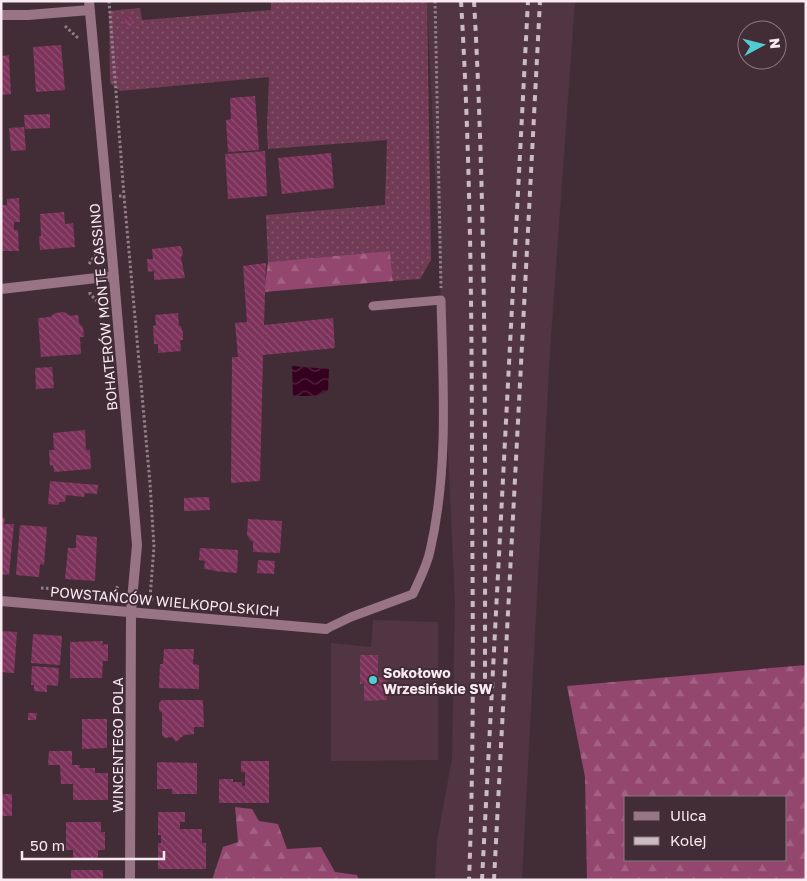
<svg xmlns="http://www.w3.org/2000/svg" width="807" height="881" font-family="'Golos Text',sans-serif">
  <style>
    .built { fill: #513542 }
    .grass { fill: url(#grass-dots) }
    .forest { fill: url(#forest-firs); fill-rule: evenodd }
    .water { fill: url(#water-waves) }
    .building { fill: url(#building-back-hatch) }
    .lines { fill: none; stroke-linecap: round; stroke-linejoin: round }
    .path { stroke: #928088; stroke-width: 3; stroke-dasharray: 2.5 2.5; stroke-linecap: butt }
    .lane { stroke: #997485; stroke-width: 9 }
    .street { stroke: #997485; stroke-width: 10 }
    .rail { stroke: #cbbbc2; stroke-width: 4; stroke-dasharray: 6 6; stroke-linecap: butt }
    .poi-dot { fill: #51ccd2; stroke: #422d37; stroke-width: 2 }
    .labels { text-anchor: middle; dominant-baseline: central; stroke-width: 4; stroke-linejoin: round; paint-order: stroke }
    .street-label { font-size: 14px; fill: #f8eaf0; stroke: #422d37 }
    .poi-label { font-size: 14px; font-weight: bold; fill: #f8eaf0; stroke: #422d37; text-anchor: start }
  </style>
  <defs>
    <pattern id="grass-dots" width="8" height="8" patternUnits="userSpaceOnUse" patternTransform="scale(1.25)"><rect width="8" height="8" fill="#713b56"/><path d="M2 2h.1M6 6h.1" fill="none" stroke="#86586f" stroke-width="1.8" stroke-linecap="round"/></pattern>
    <pattern id="forest-firs" width="22" height="20" patternUnits="userSpaceOnUse" patternTransform="scale(1.25)"><rect width="22" height="20" fill="#93466e"/><path d="M5 1l3.5 6h-7zM16 11l3.5 6h-7z" fill="#a36183"/></pattern>
    <pattern id="water-waves" width="16" height="10" patternUnits="userSpaceOnUse" patternTransform="scale(1.25)"><rect width="16" height="10" fill="#350020"/><path d="M0 5q4-4 8 0t8 0" fill="none" stroke="#532541"/></pattern>
    <pattern id="building-back-hatch" width="6" height="6" patternUnits="userSpaceOnUse" patternTransform="scale(1.25)"><rect width="6" height="6" fill="#7d325b"/><path d="M-1 5l2 2M0 0l6 6M5-1l2 2" fill="none" stroke="#905073"/></pattern>
  </defs>
  <rect width="100%" height="100%" fill="#422d37"/>
  <path class="built" d="M427 1H575L550 351 522 880H435L437 841 452 758 455 602Z
    M373 620 438 622V760L331 761V643L371 647Z"/>
  <path class="grass" d="M271 1H427L431 260 420 279 393 281 390 251 268 262 266 215 385 205 387 140 268 149 267 128 269 77 120 91 110 83 109 11 140 8 142 20 271 10Z"/>
  <path class="forest" d="M390 251 393 281 264 292 268 262Z
    M806 665V880H587L585 777 567 686ZM626 797H786V860H626Z
    M235 807 252 809 259 821 278 824 287 849 321 847 335 872 357 875 359 880H212L223 847 238 842Z"/>
  <path class="water" d="M292 366 329 369 328 390 317 396H293Z"/>
  <path class="building" d="M125 17H131L132 26 125 27Z
    M61 45 65 90 36 92 33 47Z
    M9 55 11 94 1 95V56Z
    M255 96 259 150 228 152 226 120 231 119 230 98Z
    M50 114V128L25 129 24 115Z
    M24 127 26 150 11 151 9 128Z
    M265 151 267 196 228 199 225 154Z
    M331 153 334 188 282 194 278 158Z
    M19 198 20 222H14V230H18L19 251H1V205H7V199Z
    M64 212 65 224 73 223 75 247 40 250 39 236H41L40 214Z
    M180 246 182 249 183 254 181 257 185 278 154 280V271L148 272 147 259H153L152 249Z
    M266 263 264 325 333 318 335 348 263 355 260 481 231 483 232 357H238L235 323 247 322 243 266Z
    M64 312 70 316 78 315 79 323 83 327 84 337H80L81 354 41 357 38 318 50 317 55 313Z
    M178 313 179 326H181L183 333V340H180L181 351 158 353V344H154L153 326 156 325 155 315Z
    M52 367 54 388 36 389 35 368Z
    M85 430 86 450H90L91 469 54 472 53 465 50 466 49 450H54L53 433Z
    M50 481 98 485 97 494 85 493 84 497 66 495 65 502H59V505L48 504Z
    M209 497 210 510 184 511V498Z
    M1 517 5 518 4 524H14L9 575 1 574Z
    M248 519 282 521 280 553 253 552V541H251L247 535Z
    M20 525 47 527 44 565 40 564 39 577 16 575Z
    M76 535 97 537 95 581 65 579 68 548H76Z
    M200 548 238 550 237 573 213 571V570L204 569 205 561 199 560Z
    M258 560 275 561 274 574 257 573Z
    M1 631 17 632 14 673 1 672Z
    M33 634 62 636 60 665 31 663Z
    M103 641 102 645 108 644V661H103L102 678H70V642Z
    M164 649H194L193 664 199 665V689L159 688 160 664H163Z
    M360 655H378V677H387V700L364 701V683L360 684Z
    M32 666 59 668 58 686 47 685V692L34 691V685H31Z
    M162 700H203L204 727H194V734L184 735 176 742 172 737 165 738 162 735V713L159 710V703Z
    M28 713H37L36 720H28Z
    M82 719H107V748L82 749Z
    M49 751H72V765H80L79 768H95V773H108V800H73V784H61L60 765H48Z
    M241 761H269V803H219V779H233V782H242V786H245V772H241Z
    M157 762 197 763V794H172V789H157Z
    M1 794H12V816H1Z
    M158 812H185V822H180V829H202V843H206V869H158V843H161V835H158Z
    M66 822H101V832H105V850H98V859H73V850H66Z
    M71 870H103V880H71Z"/>
  <g class="lines">
    <path class="path" d="M109 1 124 196
      M435 1 441 288
      M65 26 79 39
      M119 196H124L150 483 154 547 150 598 153 600
      M89 264 97 253
      M90 292V294L102 306
      M41 588 97 592 100 595
      M110 596 119 585"/>
    <path class="lane" d="M326 629 351 617 413 594C419 580 427 566 430 551 449 469 443 383 441 300L373 306"/>
    <path class="street" d="M89 1 107 197 137 545 131 611 130 880
      M1 15H28L90 10
      M1 289 114 276
      M1 601 326 629"/>
    <path class="rail" d="M461 1C471 168 472 334 472 500 473 627 474 753 469 880
      M474 1C487 231 485 462 485 692
      M482 880 528 1
      M494 880 540 1"/>
  </g>
  <circle class="poi-dot" cx="373" cy="680" r="5"/>
  <g class="labels">
    <g class="street-label">
      <text transform="translate(103 307) rotate(-95)">BOHATERÓW MONTE CASSINO</text>
      <text transform="translate(165 601) rotate(5)">POWSTAŃCÓW WIELKOPOLSKICH</text>
      <text transform="translate(117 745) rotate(-90)">WINCENTEGO POLA</text>
    </g>
    <g class="poi-label">
      <text x="383" y="672">Sokołowo<tspan x="383" dy="16">Wrzesińskie SW</tspan></text>
    </g>
  </g>
  <rect width="807" height="881" fill="none" stroke="#f8eaf0" stroke-width="5"/>
  <rect x="624" y="796" width="162" height="65" fill="#422d37" stroke="#8b7981"/>
  <rect x="634" y="812" width="25" height="8" fill="#997485" stroke="#8b7981"/>
  <text x="670" y="821" font-size="15" fill="#f8eaf0">Ulica</text>
  <rect x="634" y="837" width="25" height="8" fill="#cbbbc2" stroke="#8b7981"/>
  <text x="670" y="846" font-size="15" fill="#f8eaf0">Kolej</text>
  <g transform="translate(762 45) rotate(83)"><circle r="24" fill="#422d37" stroke="#8b7981"/>
  <path d="M0-4L9 19L0 12L-9 19Z" fill="#51ccd2"/>
  <text y="-8" font-size="14" font-weight="bold" text-anchor="middle" fill="#f8eaf0">N</text>
  </g>
  <path d="M22 851v8h142v-8" fill="none" stroke="#f8eaf0" stroke-width="2.5"/>
  <text x="30" y="851" font-size="15" fill="#f8eaf0" stroke="#422d37" stroke-width="4" paint-order="stroke">50 m</text>
</svg>
